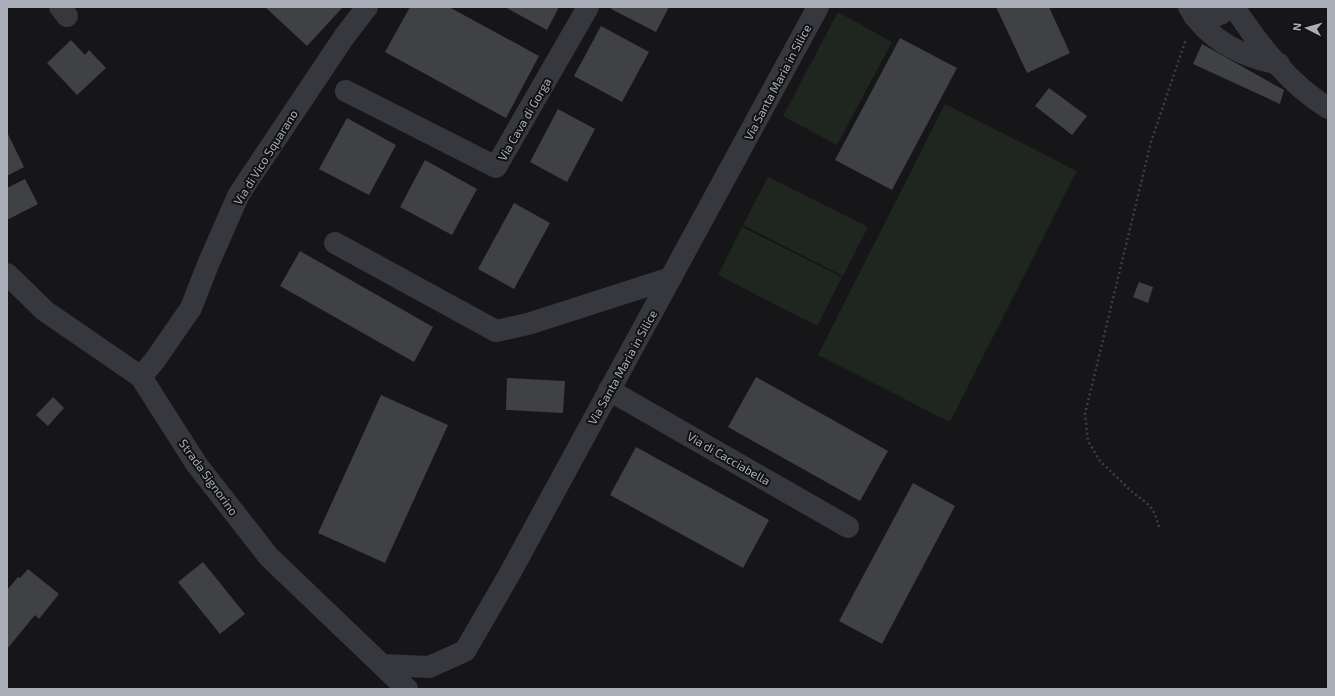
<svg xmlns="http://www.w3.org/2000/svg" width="1335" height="696" font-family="'Exo 2',sans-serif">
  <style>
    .green { fill: #1e261f }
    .building { fill: #404145 }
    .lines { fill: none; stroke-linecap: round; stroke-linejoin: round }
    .path { stroke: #3d3f44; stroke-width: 2.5; stroke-dasharray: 2 3; stroke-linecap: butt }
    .minor { stroke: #37383d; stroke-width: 22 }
    .labels { text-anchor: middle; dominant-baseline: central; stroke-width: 4; stroke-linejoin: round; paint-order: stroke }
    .street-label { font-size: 12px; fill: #a8adb8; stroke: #111113 }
  </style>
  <rect width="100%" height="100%" fill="#161618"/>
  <path class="green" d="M838 12 892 42 837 145 783 116Z
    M945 104 1077 171 950 422 818 355Z
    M768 177 868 227 843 276 743 225Z
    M742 227 842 277 817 326 718 275Z"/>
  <path class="building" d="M265 7H343L307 46Z
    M410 7H449L539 56 506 118 385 52Z
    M505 7H559L547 30Z
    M612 7H669L656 32 611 9Z
    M996 7H1049L1070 53 1027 73Z
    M601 26 649 52 622 102 574 76Z
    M900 38 957 68 892 190 835 160Z
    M71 40 85 55 89 50 106 68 77 95 47 63Z
    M1202 44 1284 90 1280 104 1193 64Z
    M1049 88 1087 116 1072 135 1035 106Z
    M558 109 595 129 567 182 530 162Z
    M347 118 396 145 369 195 319 169Z
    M7 132 24 167 7 176Z
    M425 160 477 189 452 235 400 207Z
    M25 179 38 204 7 220V188Z
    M514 203 550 223 514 289 478 269Z
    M300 251 433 327 414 362 280 286Z
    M1139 282 1153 287 1148 303 1133 297Z
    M756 377 888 451 860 501 728 427Z
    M507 378 565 381 563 413 506 410Z
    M381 395 448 425 385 563 318 533Z
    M53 397 64 408 48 426 36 415Z
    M636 447 769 520 743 568 610 495Z
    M913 483 955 506 882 644 839 621Z
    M203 562 245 614 220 634 178 582Z
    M28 569 59 594 39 619 35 615 7 649V590L18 577 20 578Z"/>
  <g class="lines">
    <path class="path" d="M1159 527 1155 514 1149 505 1131 491 1100 461 1088 441 1085 414 1151 142 1186 39"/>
    <path class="minor" d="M60 7 67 16
      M1189 7C1208 40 1243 57 1279 64
      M1234 7C1259 45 1289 84 1328 108
      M1194 16C1207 18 1219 18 1229 7
      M346 91 496 167 588 7
      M335 243 496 331 528 324 671 278
      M7 274 45 311 141 377 197 465 269 557 407 689
      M141 377 155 360 191 308 209 262 239 194 344 37 367 7
      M609 390 848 527
      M383 665 429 667 465 651 509 575 818 7"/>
  </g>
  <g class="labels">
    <g class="street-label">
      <text transform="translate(777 82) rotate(-62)">Via Santa Maria in Silice</text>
      <text transform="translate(524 119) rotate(-60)">Via Cava di Gorga</text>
      <text transform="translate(265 157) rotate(-58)">Via di Vico Squarano</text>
      <text transform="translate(622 367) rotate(-61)">Via Santa Maria in Silice</text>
      <text transform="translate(729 458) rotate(30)">Via di Cacciabella</text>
      <text transform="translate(209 477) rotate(54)">Strada Signorino</text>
    </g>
  </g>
  <rect width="1335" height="696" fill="none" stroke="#a8adb8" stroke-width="16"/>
  <g transform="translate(1307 28) rotate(276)" stroke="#111113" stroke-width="3" paint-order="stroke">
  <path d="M0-3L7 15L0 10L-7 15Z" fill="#a8adb8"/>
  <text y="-6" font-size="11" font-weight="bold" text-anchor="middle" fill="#a8adb8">N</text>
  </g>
</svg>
